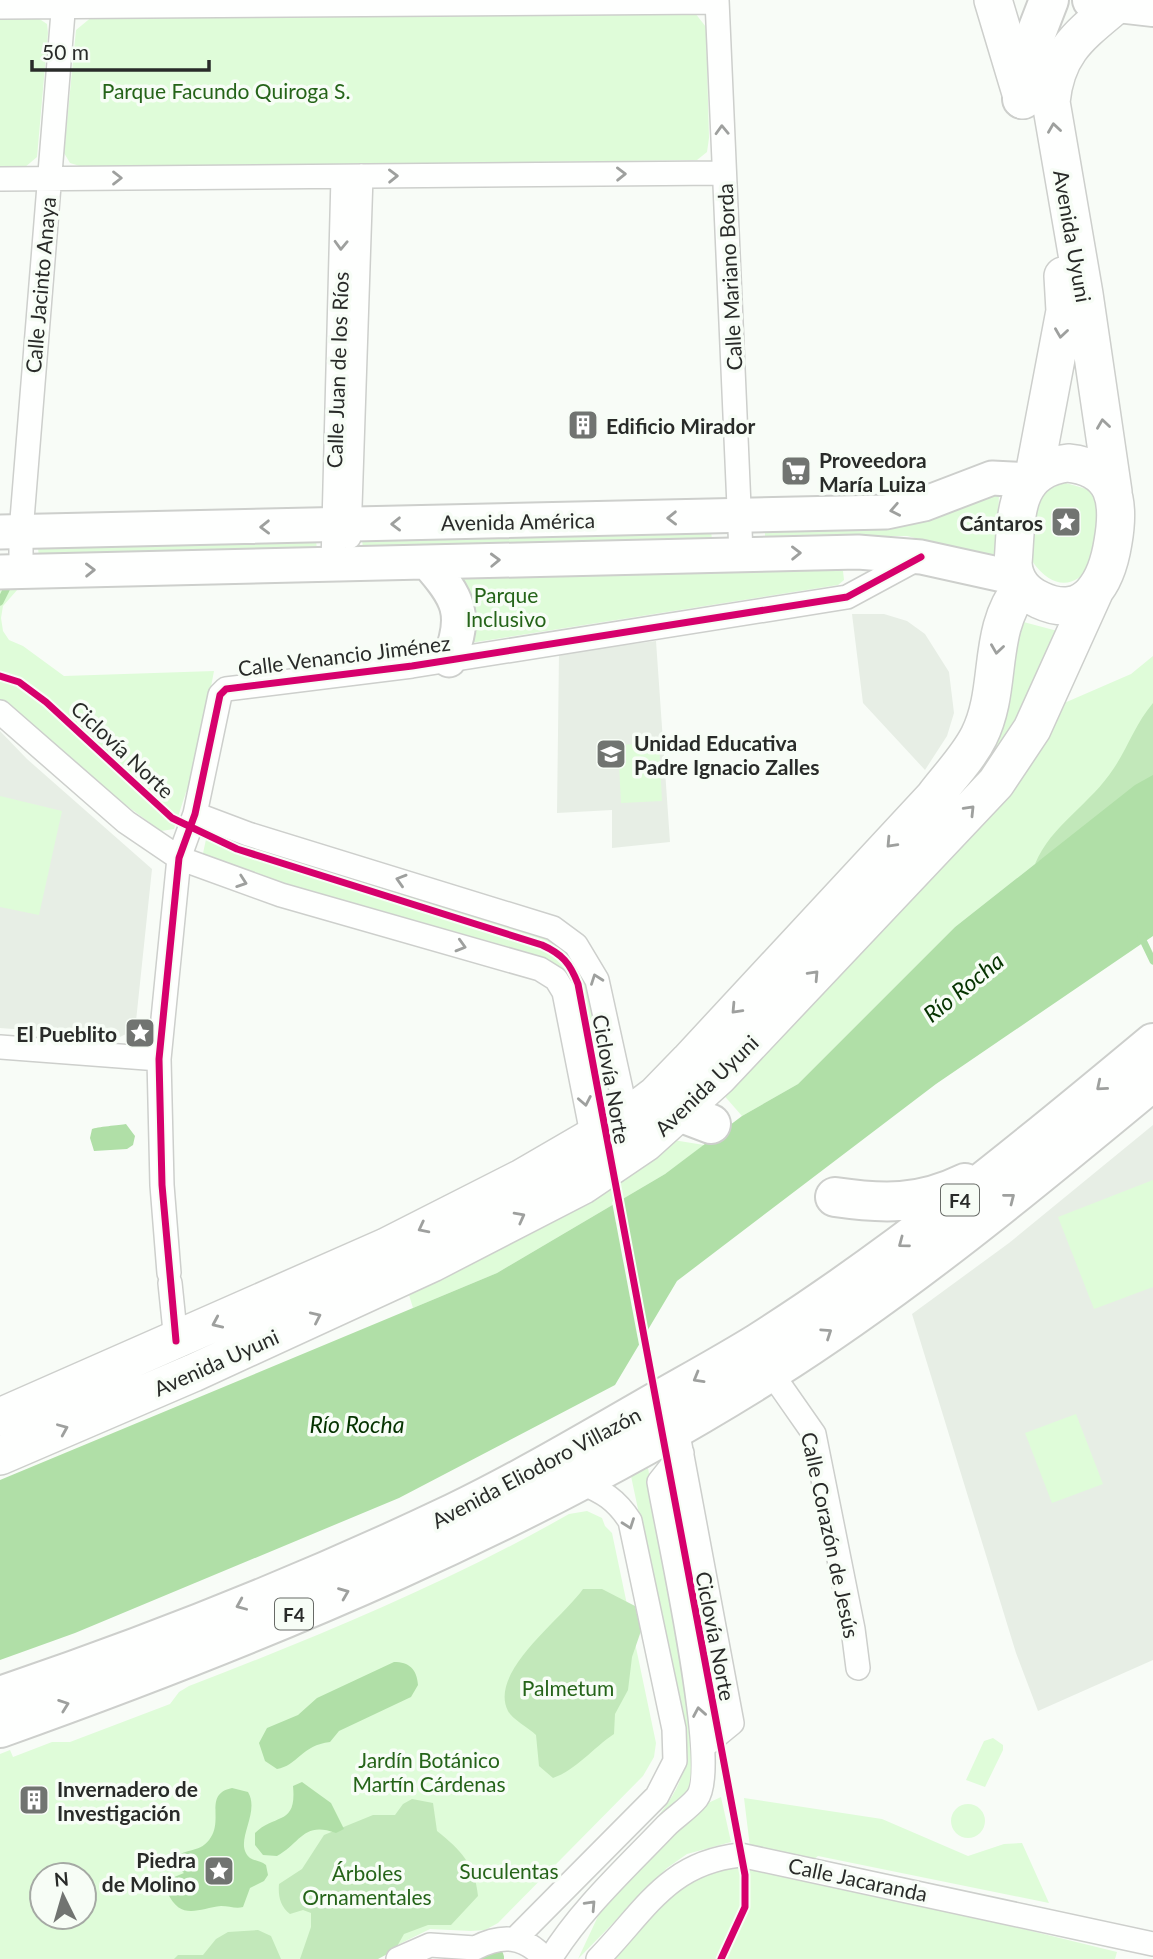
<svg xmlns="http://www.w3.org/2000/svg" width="1153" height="1959" font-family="Lato,sans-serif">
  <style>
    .built { fill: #e7eee5 }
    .green { fill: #dffcd9; fill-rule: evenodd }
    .forest { fill: #c2e8ba }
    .water { fill: #b0dfa7 }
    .pier { fill: #f8fcf7 }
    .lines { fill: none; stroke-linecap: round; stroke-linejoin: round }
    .stream { stroke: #b0dfa7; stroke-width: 7 }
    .canal { stroke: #b0dfa7; stroke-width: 24 }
    .minor-casing { stroke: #cdcfcc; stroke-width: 26 }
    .secondary-casing { stroke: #cdcfcc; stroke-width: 37 }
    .primary-casing { stroke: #cdcfcc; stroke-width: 40 }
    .trunk-casing { stroke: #cdcfcc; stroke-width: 42 }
    .minor { stroke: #fefffe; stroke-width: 23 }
    .secondary { stroke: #fefffe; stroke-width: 33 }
    .primary { stroke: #fefffe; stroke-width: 37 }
    .trunk { stroke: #fefffe; stroke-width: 38 }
    .cycleway-casing { stroke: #f7fdf6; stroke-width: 11 }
    .cycleway { stroke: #d6006c; stroke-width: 7 }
    .oneway { stroke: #9ea09e }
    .labels { text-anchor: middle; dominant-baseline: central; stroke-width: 7; stroke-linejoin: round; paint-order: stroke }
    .shield { fill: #f7fdf6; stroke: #676a66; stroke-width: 2 }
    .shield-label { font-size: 19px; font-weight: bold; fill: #292b29 }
    .park-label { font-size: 21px; fill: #256419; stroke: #f7fdf6 }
    .street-label { font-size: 21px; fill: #292b29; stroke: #f7fdf6 }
    .poi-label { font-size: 21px; font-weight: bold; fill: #292b29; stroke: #f7fdf6; text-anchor: start }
    .water-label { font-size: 23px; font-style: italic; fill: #053300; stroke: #f7fdf6 }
  </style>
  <rect width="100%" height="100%" fill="#f8fcf7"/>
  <path class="built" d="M852 614H884L907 621 925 634 949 672 954 713 947 736 925 770 863 703Z
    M656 641 670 842 612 848V810L557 813 559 653Z
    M0 731 27 759 152 869 136 1021 132 1031 120 1037 0 1028Z
    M1153 1125V1660L1038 1711 1016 1653 912 1314 1009 1243Z"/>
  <path class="green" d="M695 13 706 27 709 138 707 152 697 160 83 167 70 163 64 153 76 30 93 16Z
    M0 17 38 18 47 24 48 33 37 157 24 168H0Z
    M1066 483 1090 490C1123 532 1077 625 1032 561 1034 527 1025 491 1066 483Z
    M999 493 997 564 958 549 907 536 765 537V530L908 525 937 518Z
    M711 530 712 540 363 549 362 539Z
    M316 540 317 550 39 557 38 548Z
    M836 567 843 571 844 580 838 585 470 643 456 578Z
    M18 589 3 606 1 618 3 631 9 640 23 646 64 676 214 671 192 787 186 792 174 829 161 831 104 789 14 708 0 701V590Z
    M1016 620 1065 633 1011 743 679 1088 955 795Z
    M1153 656V775L1135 785 955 927 798 1084 742 1116 721 1092 1055 707 1131 674Z
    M659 743 662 801 621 803 618 745Z
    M0 796 62 811 39 915 0 907Z
    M208 830 556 938 584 963 603 1047 583 1051 569 989 242 875 202 858Z
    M667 1139 704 1145 665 1174 497 1273 413 1308 406 1285Z
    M1153 1180V1287L1094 1309 1058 1217Z
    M1076 1414 1103 1484 1052 1503 1025 1433Z
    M648 1468C657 1519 709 1760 688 1792 680 1805 661 1818 649 1828 678 1791 689 1776 684 1727L631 1476Z
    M587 1511 602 1518 605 1526 612 1533 656 1743 654 1757 643 1776 498 1923 485 1930 471 1931 430 1929 369 1959H0V1754L10 1750 13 1757 52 1742H70L170 1704 179 1692 189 1686C319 1636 448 1583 569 1514ZM42 1875H84V1917H42Z
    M993 1738 1003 1745V1750L985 1787 966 1780 984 1741Z
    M721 1797 731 1842 687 1854 667 1868 578 1959 607 1897 693 1810Z
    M744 1798 882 1819 968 1856 1004 1844 1022 1843 1049 1903 818 1856 812 1861 750 1847Z
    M951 1821a17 17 0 1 1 34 0a17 17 0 1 1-34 0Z
    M732 1865H763L1117 1952 1115 1959H612L651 1916 692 1878Z"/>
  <path class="forest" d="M1153 703V785L1035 864C1051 825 1091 804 1114 768 1128 747 1136 723 1153 703Z
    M583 1589H602L635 1606 641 1631 632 1657 628 1690 615 1714 614 1734C593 1748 576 1770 553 1778L539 1766 536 1735C529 1728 512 1719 508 1711 488 1672 562 1619 583 1589Z
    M412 1799 433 1803 437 1831C461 1850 475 1865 478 1896L451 1925H428L404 1934 395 1950 378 1959H300L311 1927V1913L303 1910 290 1914C280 1906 278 1896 279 1884L302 1869 324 1835 373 1815H395L403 1804Z
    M258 1930 271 1936 281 1959H174L178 1955H203L216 1939 228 1932Z"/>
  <path class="water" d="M1153 775V936L936 1084 677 1281 615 1385 399 1498 75 1633 0 1660V1480L497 1273 665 1174 742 1116 798 1084 955 927 1135 785Z
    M126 1124 135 1136 133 1145 127 1149 94 1151 90 1138 92 1129C96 1127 120 1125 126 1124Z
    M394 1662C409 1662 417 1669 418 1685L411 1697 339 1731 330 1742C302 1745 297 1766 277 1769L265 1761 259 1743 267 1728 298 1715 317 1698Z
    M302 1782 331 1803 344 1829 336 1833C303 1821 301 1843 277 1856L263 1855 255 1845V1833C275 1813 297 1826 293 1786Z
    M232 1788 248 1792C261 1814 232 1843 250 1858 255 1861 261 1861 266 1865L268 1875 264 1881 250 1888 243 1907C236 1909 229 1906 221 1906 199 1908 181 1922 167 1892V1880L184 1873 176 1866 175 1858C186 1847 201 1854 211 1837 223 1818 204 1794 232 1788Z"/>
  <path class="pier" d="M621 1196 647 1338 640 1350 612 1202Z"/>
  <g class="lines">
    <path class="stream" d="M0 602 6 590
      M1141 936 1153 961"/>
    <path class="canal" d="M492 1958V1959"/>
    <g class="minor-casing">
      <path id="minor" d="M717 0 741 553
        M0 7 717 2
        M0 179 724 173
        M349 537 361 176
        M333 564 343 177
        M21 571V532L64 0
        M0 712 126 822 179 858 281 895 540 969 556 979 564 992 593 1139
        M195 814 248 834 553 928 576 945 597 980 627 1117
        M0 1047 159 1059
        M169 1273 162 1185 159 1059 179 858 195 814 220 695 226 689 412 666 847 597 921 557
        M170 1283 176 1341
        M770 1371 814 1434 853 1629 858 1668
        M680 1445 732 1723 704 1746
        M517 1937 657 1796 675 1761 674 1729 630 1521C616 1499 603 1492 580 1482
        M475 1948C502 1934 524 1935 545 1959
        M398 1959 430 1945 475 1948
        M550 1959C581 1909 625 1869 666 1826 675 1817 689 1808 697 1798 721 1767 667 1531 659 1482L682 1453
        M598 1959C645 1911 667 1863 740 1855L1153 1944"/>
    </g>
    <g class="secondary-casing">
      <path id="secondary" d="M0 532 886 512 924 504 992 478 1030 480
        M427 562C458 597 468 614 449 660
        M0 572 858 552 921 557 1016 578"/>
    </g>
    <g class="primary-casing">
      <path id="primary" d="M993 0 1023 100
        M1068 463C1116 468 1120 502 1113 542 1107 580 1087 622 1040 600 1024 593 1014 580 1013 563 1017 519 1011 470 1068 463Z
        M1034 475 1065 311 1063 276
        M1113 492 1084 294 1051 102C1056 51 1080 35 1117 4
        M0 1417 386 1247 522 1178 627 1117 656 1095 689 1061 934 797C949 777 968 758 979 736 1003 688 986 631 1022 587
        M0 1456 193 1373 432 1263 583 1185 645 1143 718 1077 996 783 1032 729 1094 592"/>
    </g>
    <g class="trunk-casing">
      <path id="trunk" d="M1092 0 1153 7
        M1022 99 1024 65 1049 0
        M627 1117 682 1113 711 1124
        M835 1197C883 1204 920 1205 965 1183
        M0 1696C154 1644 307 1583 454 1513 522 1480 588 1441 654 1403 689 1383 724 1364 758 1343 898 1254 1026 1149 1153 1043
        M0 1728C266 1633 530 1523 770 1372 906 1286 1030 1183 1153 1081"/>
    </g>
    <use href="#minor" class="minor"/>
    <use href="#secondary" class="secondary"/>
    <use href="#primary" class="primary"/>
    <use href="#trunk" class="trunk"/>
    <g class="cycleway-casing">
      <path id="cycleway" d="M0 676 19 682 46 702 172 818 237 849 542 945C562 954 570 963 578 984L745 1875V1907L721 1959
        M176 1341 162 1185 159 1059 179 858 195 814 220 695 226 689 412 666 847 597 921 557"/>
    </g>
    <use href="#cycleway" class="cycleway"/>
  </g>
  <defs><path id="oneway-chevron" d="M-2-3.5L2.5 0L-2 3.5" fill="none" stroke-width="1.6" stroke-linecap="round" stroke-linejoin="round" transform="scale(1.75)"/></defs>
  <g class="oneway">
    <use href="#oneway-chevron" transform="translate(1054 128) rotate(-98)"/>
    <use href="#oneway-chevron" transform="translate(722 130) rotate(-92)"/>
    <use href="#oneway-chevron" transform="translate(621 174) rotate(-1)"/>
    <use href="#oneway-chevron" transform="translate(393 176) rotate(-1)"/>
    <use href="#oneway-chevron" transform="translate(117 178)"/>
    <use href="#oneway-chevron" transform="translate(341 245) rotate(92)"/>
    <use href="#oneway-chevron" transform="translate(1061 333) rotate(98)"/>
    <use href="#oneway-chevron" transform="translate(1103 424) rotate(-98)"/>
    <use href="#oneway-chevron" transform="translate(895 510) rotate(169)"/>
    <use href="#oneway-chevron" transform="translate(672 518) rotate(179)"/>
    <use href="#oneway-chevron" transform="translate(396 524) rotate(179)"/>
    <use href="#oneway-chevron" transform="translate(265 527) rotate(179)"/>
    <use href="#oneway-chevron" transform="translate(796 553) rotate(-1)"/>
    <use href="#oneway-chevron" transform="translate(495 560) rotate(-2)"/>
    <use href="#oneway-chevron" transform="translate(90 570) rotate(-1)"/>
    <use href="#oneway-chevron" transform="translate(997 649) rotate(98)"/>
    <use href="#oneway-chevron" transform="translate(970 810) rotate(-46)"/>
    <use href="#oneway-chevron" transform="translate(891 843) rotate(133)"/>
    <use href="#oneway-chevron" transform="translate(401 880) rotate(-163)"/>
    <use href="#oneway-chevron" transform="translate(242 882) rotate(19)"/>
    <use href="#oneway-chevron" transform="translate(461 946) rotate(16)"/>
    <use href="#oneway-chevron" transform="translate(814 975) rotate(-47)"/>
    <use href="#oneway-chevron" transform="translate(596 979) rotate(-110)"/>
    <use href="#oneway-chevron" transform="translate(736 1009) rotate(133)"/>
    <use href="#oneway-chevron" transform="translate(1101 1086) rotate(140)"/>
    <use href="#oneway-chevron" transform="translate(585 1101) rotate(79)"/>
    <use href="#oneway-chevron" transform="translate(1010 1198) rotate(-38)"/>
    <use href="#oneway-chevron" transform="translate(520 1217) rotate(-28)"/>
    <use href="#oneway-chevron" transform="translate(423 1228) rotate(153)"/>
    <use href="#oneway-chevron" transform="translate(903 1243) rotate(143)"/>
    <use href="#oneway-chevron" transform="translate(316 1317) rotate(-25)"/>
    <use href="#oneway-chevron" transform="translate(217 1323) rotate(156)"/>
    <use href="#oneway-chevron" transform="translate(827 1333) rotate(-34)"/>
    <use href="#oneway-chevron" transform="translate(698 1378) rotate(150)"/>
    <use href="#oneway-chevron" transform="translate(63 1429) rotate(-23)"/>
    <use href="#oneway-chevron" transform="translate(629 1524) rotate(70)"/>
    <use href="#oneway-chevron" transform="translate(344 1593) rotate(-22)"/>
    <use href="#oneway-chevron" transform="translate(241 1605) rotate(157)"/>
    <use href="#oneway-chevron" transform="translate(64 1705) rotate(-20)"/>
    <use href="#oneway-chevron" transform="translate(699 1712) rotate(-100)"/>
    <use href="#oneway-chevron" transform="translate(591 1905) rotate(-47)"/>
  </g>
  <defs>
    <g id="building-square" transform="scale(1.575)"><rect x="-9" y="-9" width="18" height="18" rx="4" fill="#717471" stroke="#f7fdf6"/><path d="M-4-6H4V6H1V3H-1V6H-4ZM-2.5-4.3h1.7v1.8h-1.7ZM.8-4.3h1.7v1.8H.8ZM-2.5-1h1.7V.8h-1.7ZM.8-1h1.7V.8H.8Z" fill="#fff"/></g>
    <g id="supermarket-square" transform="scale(1.575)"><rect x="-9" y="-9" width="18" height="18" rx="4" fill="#717471" stroke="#f7fdf6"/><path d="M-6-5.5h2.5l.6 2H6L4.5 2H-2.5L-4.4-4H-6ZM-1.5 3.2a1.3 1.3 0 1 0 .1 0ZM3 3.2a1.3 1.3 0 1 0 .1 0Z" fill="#fff"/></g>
    <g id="sight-square" transform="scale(1.575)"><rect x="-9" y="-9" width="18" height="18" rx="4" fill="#717471" stroke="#f7fdf6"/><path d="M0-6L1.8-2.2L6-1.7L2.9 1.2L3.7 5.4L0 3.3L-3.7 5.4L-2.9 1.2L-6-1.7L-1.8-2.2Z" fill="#fff"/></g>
    <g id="school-square" transform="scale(1.575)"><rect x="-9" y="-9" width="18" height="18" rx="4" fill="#717471" stroke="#f7fdf6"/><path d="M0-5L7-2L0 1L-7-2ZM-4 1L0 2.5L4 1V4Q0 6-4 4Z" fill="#fff"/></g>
  </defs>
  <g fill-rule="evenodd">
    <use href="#building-square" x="583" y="425"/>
    <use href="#supermarket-square" x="796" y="471"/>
    <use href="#sight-square" x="1066" y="522"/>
    <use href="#school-square" x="611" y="754"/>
    <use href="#sight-square" x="140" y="1033"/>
    <use href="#building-square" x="34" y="1800"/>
    <use href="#sight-square" x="219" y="1871"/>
  </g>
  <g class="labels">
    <g class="shield">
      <rect x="941" y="1184.5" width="38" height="31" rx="5"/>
      <rect x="275" y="1598.5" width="38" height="31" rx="5"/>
    </g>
    <g class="shield-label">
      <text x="960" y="1200">F4</text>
      <text x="294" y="1614">F4</text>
    </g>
    <g class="park-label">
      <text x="226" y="90">Parque Facundo Quiroga S.</text>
      <text x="506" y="594">Parque<tspan x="506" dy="24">Inclusivo</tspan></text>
      <text x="568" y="1687">Palmetum</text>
      <text x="429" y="1759">Jardín Botánico<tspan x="429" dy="24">Martín Cárdenas</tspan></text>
      <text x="509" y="1870">Suculentas</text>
      <text x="367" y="1872">Árboles<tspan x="367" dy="24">Ornamentales</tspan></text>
    </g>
    <g class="street-label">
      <text transform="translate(1073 236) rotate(80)">Avenida Uyuni</text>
      <text transform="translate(729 277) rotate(-93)">Calle Mariano Borda</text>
      <text transform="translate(40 285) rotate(-85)">Calle Jacinto Anaya</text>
      <text transform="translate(337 370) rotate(-88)">Calle Juan de los Ríos</text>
      <text transform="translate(518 521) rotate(-1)">Avenida América</text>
      <text transform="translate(344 655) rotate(-7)">Calle Venancio Jiménez</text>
      <text transform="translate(123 749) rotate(43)">Ciclovía Norte</text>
      <text transform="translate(612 1079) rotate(80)">Ciclovía Norte</text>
      <text transform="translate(706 1085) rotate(-44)">Avenida Uyuni</text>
      <text transform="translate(216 1362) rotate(-24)">Avenida Uyuni</text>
      <text transform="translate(536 1467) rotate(-28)">Avenida Eliodoro Villazón</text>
      <text transform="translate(831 1535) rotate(78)">Calle Corazón de Jesús</text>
      <text transform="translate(716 1636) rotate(79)">Ciclovía Norte</text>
      <text transform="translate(858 1879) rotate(12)">Calle Jacaranda</text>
    </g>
    <g class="poi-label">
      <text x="606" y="425">Edificio Mirador</text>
      <text x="819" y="459">Proveedora<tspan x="819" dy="24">María Luiza</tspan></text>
      <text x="1043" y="522" text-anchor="end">Cántaros</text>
      <text x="634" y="742">Unidad Educativa<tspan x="634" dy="24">Padre Ignacio Zalles</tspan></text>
      <text x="117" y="1033" text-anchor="end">El Pueblito</text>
      <text x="57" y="1788">Invernadero de<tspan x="57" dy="24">Investigación</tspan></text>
      <text x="196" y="1859" text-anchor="end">Piedra<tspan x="196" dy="24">de Molino</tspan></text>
    </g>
    <g class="water-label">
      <text transform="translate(963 987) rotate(-39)">Río Rocha</text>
      <text x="357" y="1424">Río Rocha</text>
    </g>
  </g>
  <g transform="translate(63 1896) rotate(355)"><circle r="33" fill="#f7fdf6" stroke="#a5a9a4" stroke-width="2"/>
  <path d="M0-5L12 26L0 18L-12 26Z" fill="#717471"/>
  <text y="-10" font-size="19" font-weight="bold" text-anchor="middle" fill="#292b29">N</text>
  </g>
  <path d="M32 60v10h177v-10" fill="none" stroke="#292b29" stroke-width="3.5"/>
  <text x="42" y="60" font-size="21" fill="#292b29" stroke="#f7fdf6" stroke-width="5" paint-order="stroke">50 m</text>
</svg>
